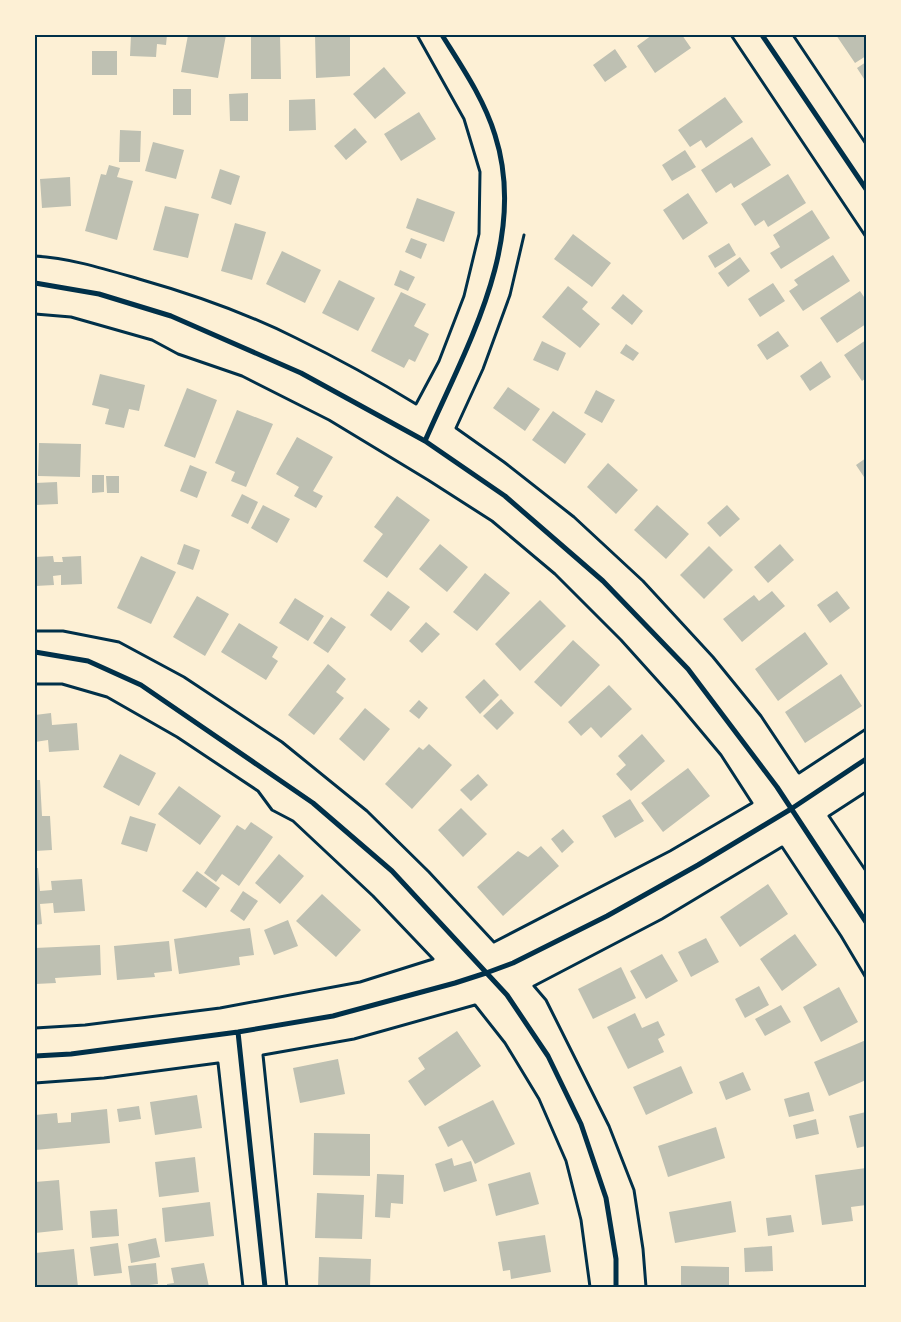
<svg xmlns="http://www.w3.org/2000/svg" width="901" height="1322" font-family="'Varela Round',sans-serif">
  <style>
    .building { fill: #bec0b2 }
    .lines { fill: none; stroke-linecap: round; stroke-linejoin: round }
    .path { stroke: #003049; stroke-width: 3 }
    .minor { stroke: #003049; stroke-width: 5 }
    .neatline { fill: none; stroke: #003049; stroke-width: 2 }
  </style>
  <rect width="100%" height="100%" fill="#fdf0d5"/>
  <path class="building" d="M131 35H167L166 45 157 44 156 57 130 56Z
    M188 35H226L218 78 181 72Z
    M251 35H280L281 79H251Z
    M315 35H350V76L316 78Z
    M652 35H682L691 48 655 73 637 46Z
    M836 35H866V56L855 63Z
    M615 49 627 67 605 82 593 65Z
    M92 51H117V75H92Z
    M866 62V82L857 68Z
    M384 67 406 93 375 119 353 94Z
    M173 89H191V115H173Z
    M248 93V121H230L229 94Z
    M725 97 743 122 706 148 701 140 690 147 678 130Z
    M315 99 316 130 289 131V100Z
    M419 112 436 139 401 161 384 134Z
    M355 128 367 142 346 160 334 146Z
    M120 130 141 131 140 162H119Z
    M752 137 771 165 734 188 731 183 716 193 701 170Z
    M153 142 184 150 176 179 145 171Z
    M685 150 696 167 672 181 662 165Z
    M109 165 120 168 117 177 133 181 117 240 85 231 101 174 106 175Z
    M220 169 240 176 231 205 211 198Z
    M788 174 806 203 768 227 764 220 755 226 741 204Z
    M70 177 71 206 42 208 40 179Z
    M688 193 708 223 683 240 663 210Z
    M417 198 455 212 444 242 406 228Z
    M165 206 199 214 188 258 153 250Z
    M812 210 830 238 781 269 770 253 780 247 773 235Z
    M235 223 266 232 252 280 221 271Z
    M573 234 611 263 592 287 554 259Z
    M411 238 427 244 421 259 405 252Z
    M729 243 736 255 715 268 708 256Z
    M282 251 321 270 305 303 266 284Z
    M833 255 850 281 803 311 789 291 798 285 794 280Z
    M740 257 750 271 728 287 718 273Z
    M400 270 415 277 408 291 394 285Z
    M339 280 375 298 358 331 322 313Z
    M773 283 785 301 760 317 748 299Z
    M568 286 588 302 582 309 600 324 580 348 542 317Z
    M860 291 866 300V324L837 343 820 318Z
    M401 292 426 304 414 326 429 334 415 362 409 359 404 368 371 351Z
    M623 294 643 311 632 325 611 308Z
    M778 331 789 346 767 360 757 345Z
    M866 340V378L862 381 844 355Z
    M542 341 566 353 558 371 533 360Z
    M626 344 639 353 633 361 620 353Z
    M821 361 831 377 810 391 800 376Z
    M100 374 145 385 139 411 129 409 124 428 105 424 109 409 92 405Z
    M508 387 540 409 525 431 493 408Z
    M187 388 217 400 195 458 164 446Z
    M596 390 615 400 602 423 584 413Z
    M237 410 273 424 246 487 231 481 235 472 215 463Z
    M553 411 586 434 565 464 532 440Z
    M297 437 333 457 313 491 323 496 316 508 294 496 299 487 276 474Z
    M39 443 81 444 80 477 38 476Z
    M866 458V480L856 465Z
    M608 463 638 490 616 514 587 487Z
    M190 465 207 472 197 498 180 491Z
    M92 475H104V492L92 493Z
    M106 476H119V493H107Z
    M57 482 58 504 35 505V483Z
    M242 494 258 502 248 524 231 516Z
    M397 496 430 520 387 578 363 561 383 534 374 527Z
    M263 505 290 519 277 543 251 528Z
    M657 505 689 534 666 559 634 530Z
    M727 505 740 519 720 537 707 523Z
    M184 544 200 550 193 570 177 564Z
    M440 544 468 567 447 592 419 569Z
    M780 544 794 560 768 583 754 567Z
    M709 546 733 570 704 599 680 575Z
    M53 556 54 562H63L62 557 81 556 82 584 61 585V575L53 576 54 585 35 586V557Z
    M141 556 176 572 151 624 117 608Z
    M485 573 510 593 477 631 453 612Z
    M388 591 410 607 391 631 370 615Z
    M772 591 785 606 742 642 723 619 754 595 759 601Z
    M837 591 850 608 830 623 817 605Z
    M197 596 229 614 205 656 173 637Z
    M295 598 324 616 308 641 279 623Z
    M540 600 566 626 520 671 495 644Z
    M331 617 346 627 328 653 313 643Z
    M426 622 440 634 422 653 409 641Z
    M239 623 278 647 272 657 278 661 266 680 221 652Z
    M805 632 828 664 778 701 755 669Z
    M573 640 600 665 561 707 534 682Z
    M328 664 346 679 336 692 344 698 314 735 288 715Z
    M841 674 862 706 805 743 785 712Z
    M484 679 499 695 480 714 465 697Z
    M609 685 632 709 601 738 591 727 581 736 568 722Z
    M501 699 514 713 497 730 483 716Z
    M419 700 428 708 419 719 409 711Z
    M365 708 390 729 364 761 339 739Z
    M51 713 52 725 77 723 79 750 49 752 48 740 35 742V715Z
    M642 734 665 761 631 791 616 774 626 765 618 756Z
    M429 744 452 765 412 809 385 784 419 747 423 750Z
    M120 754 156 773 139 806 103 787Z
    M688 768 710 796 663 832 641 803Z
    M478 774 488 785 471 801 460 790Z
    M35 780H40L42 816H50L52 850 35 851Z
    M179 786 221 816 200 845 158 814Z
    M630 799 644 821 615 838 602 816Z
    M461 808 487 834 463 857 438 830Z
    M130 816 156 824 147 852 121 844Z
    M251 822 273 837 239 886 222 874 216 882 204 873 237 825 245 830Z
    M563 829 574 842 562 853 551 839Z
    M541 846 559 866 503 916 477 887 518 851 528 857Z
    M279 854 304 876 280 904 255 883Z
    M35 868H38L40 891 52 890 51 881 82 879 85 911 54 913 53 903 40 904 42 924 35 925Z
    M197 871 220 888 206 908 182 891Z
    M768 884 788 914 740 947 720 917Z
    M243 891 258 901 244 921 230 911Z
    M322 894 361 930 336 957 296 921Z
    M288 920 298 946 274 955 264 930Z
    M250 928 254 955 239 957 240 965 179 974 174 939Z
    M795 934 817 965 782 991 760 959Z
    M706 938 719 962 691 977 678 952Z
    M169 941 172 971 154 973 155 977 117 980 114 946Z
    M100 945 101 975 55 978 56 983 35 984V948Z
    M662 954 678 981 646 999 630 971Z
    M621 967 636 998 593 1019 578 989Z
    M759 986 769 1005 745 1018 735 999Z
    M839 987 858 1022 821 1042 803 1007Z
    M781 1005 791 1022 765 1036 755 1019Z
    M635 1013 642 1028 658 1021 665 1035 658 1039 664 1052 628 1069 607 1027Z
    M457 1031 481 1066 425 1106 408 1081 425 1069 418 1058Z
    M866 1040V1080L829 1096 814 1062Z
    M338 1059 345 1094 300 1103 293 1068Z
    M681 1066 693 1093 646 1115 633 1087Z
    M743 1072 751 1090 726 1100 719 1082Z
    M809 1092 814 1111 789 1117 784 1099Z
    M197 1095 202 1128 155 1135 150 1102Z
    M493 1100 515 1144 475 1164 462 1140 448 1147 438 1127Z
    M139 1106 141 1119 119 1122 117 1109Z
    M107 1109 110 1143 35 1150V1115L57 1113 58 1123 71 1122V1113Z
    M866 1112V1146L857 1148 849 1116Z
    M816 1119 819 1134 796 1139 793 1125Z
    M716 1127 725 1158 668 1177 658 1146Z
    M314 1133 370 1134V1176L313 1175Z
    M195 1157 199 1192 159 1197 155 1162Z
    M452 1158 454 1166 471 1161 477 1181 444 1192 435 1164Z
    M866 1168V1205L851 1207 853 1221 822 1225 815 1175Z
    M530 1172 539 1204 496 1216 488 1184Z
    M377 1174 404 1175 403 1204 391 1203 390 1218 375 1217Z
    M59 1180 63 1230 35 1233V1182Z
    M317 1193 364 1195 362 1239 315 1238Z
    M731 1201 736 1232 675 1243 669 1212Z
    M210 1202 214 1236 165 1242 162 1208Z
    M117 1209 119 1236 92 1238 90 1211Z
    M791 1215 794 1232 768 1236 766 1218Z
    M545 1235 551 1272 511 1279 510 1270 503 1271 498 1242Z
    M156 1238 160 1257 131 1263 128 1244Z
    M118 1243 122 1273 94 1276 90 1247Z
    M772 1246 773 1271 745 1272 744 1248Z
    M74 1249 78 1287H35V1253Z
    M319 1257 371 1259 370 1287H318Z
    M156 1263 158 1284 131 1287 128 1266Z
    M204 1263 209 1287H167V1284L174 1283 171 1268Z
    M681 1266 729 1267V1287H681Z"/>
  <g class="lines">
    <path class="path" d="M731 35 866 237
      M793 35 866 144
      M524 235 510 295 483 369 456 428 504 462 574 517 643 581 713 657 761 716 799 773 866 729
      M35 256C70 258 105 269 139 279 192 294 246 313 296 338 337 358 377 380 416 404L439 361 464 296 479 234 480 172 464 119 417 35
      M35 314 71 317 152 340 178 354 242 376 329 420 428 480 492 521 555 574 621 640 675 700 721 755 752 803 670 851 494 942 429 872 367 811 282 742 184 677 119 642 63 631H35
      M35 684H62L107 697 177 737 258 791 272 810 293 821 373 896 433 959 360 982 220 1008 85 1025 35 1028
      M866 792 829 816 866 871
      M35 1083 104 1078 218 1063 243 1287
      M287 1287 263 1055 354 1039 475 1005 505 1043 539 1099 566 1161 581 1220 590 1287
      M646 1287 643 1249 634 1190 609 1126 546 1000 534 986 662 919 782 847 841 936 866 978"/>
    <path class="minor" d="M762 35 866 189
      M35 283 99 294 171 316 301 373 425 441 505 496 603 581 688 669 777 787 866 922
      M425 441C466 347 529 241 495 135 484 99 462 67 442 35
      M35 652 88 661 141 685 313 803 392 871 507 995 548 1056 581 1124 606 1198 616 1259V1287
      M238 1032 265 1287
      M35 1056 71 1054 238 1032 333 1016 455 983 486 973 513 963 607 916 698 865 791 809 866 759"/>
  </g>
  <rect width="901" height="1322" fill="none" stroke="#fdf0d5" stroke-width="72"/>
  <rect x="36" y="36" width="829" height="1250" class="neatline"/>
</svg>
